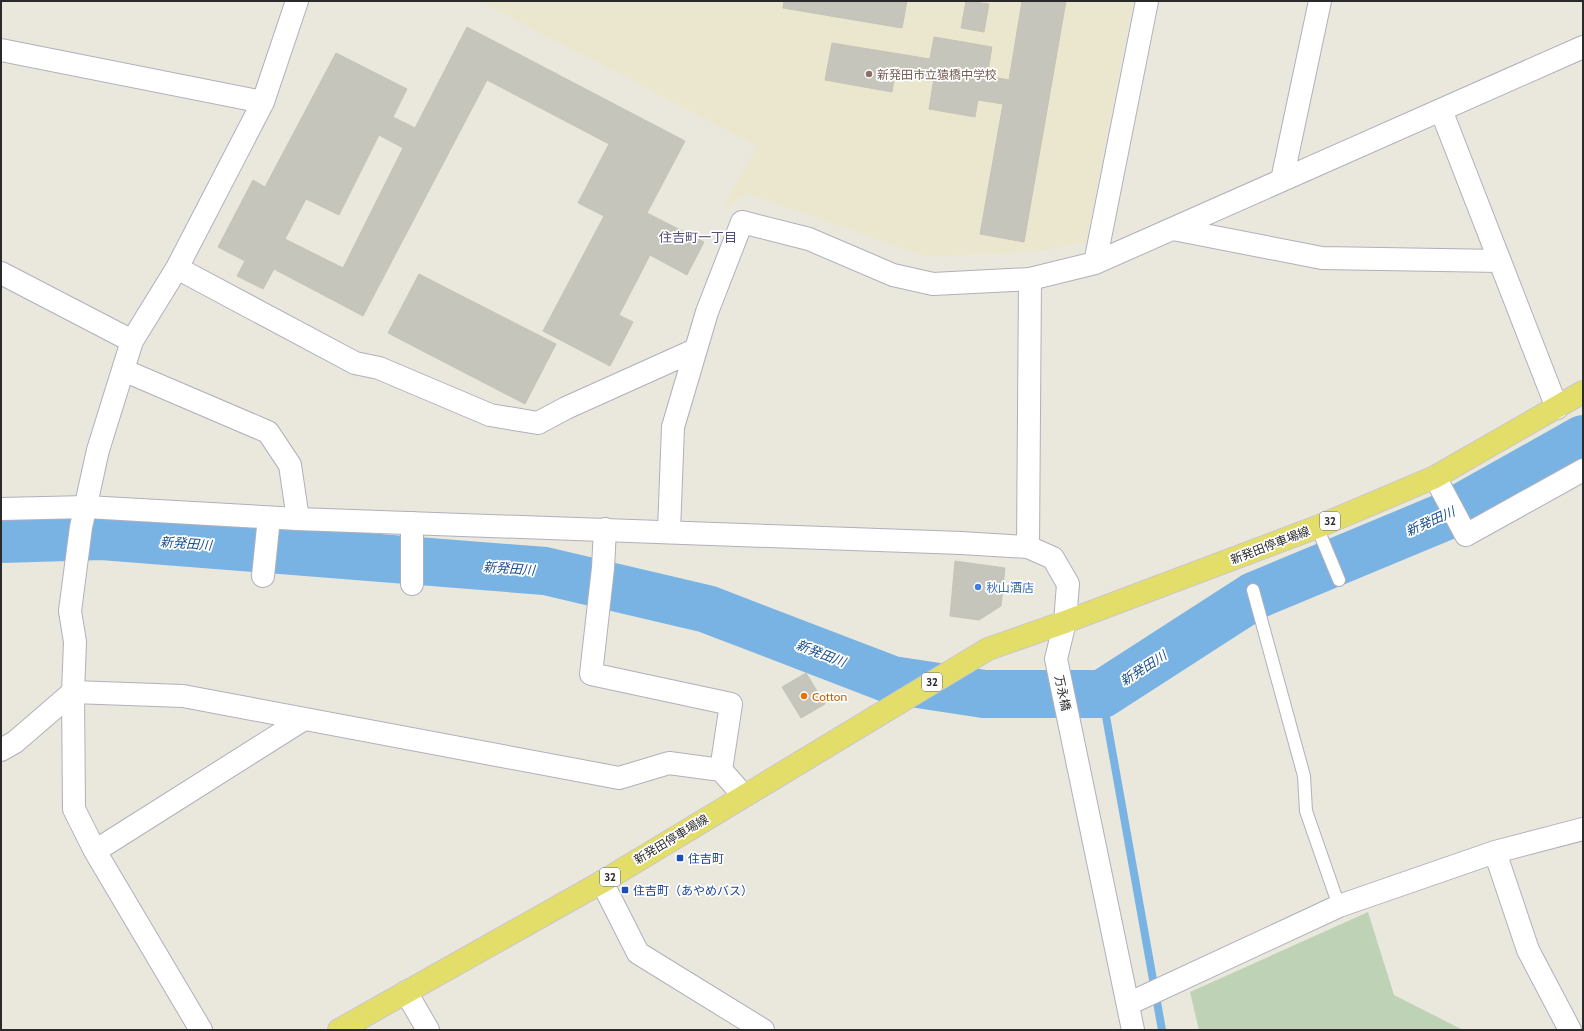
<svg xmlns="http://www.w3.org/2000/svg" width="1584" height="1031" font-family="Cabin,'Noto Sans JP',sans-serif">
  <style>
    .education { fill: #ebe7ce }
    .cemetery { fill: #bed3b6 }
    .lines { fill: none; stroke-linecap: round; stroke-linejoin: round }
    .stream { stroke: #79b3e3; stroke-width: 8 }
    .river { stroke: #79b3e3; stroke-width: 48 }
    .building { fill: #c6c5bb; stroke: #c6c3b7; fill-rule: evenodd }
    .lane-casing { stroke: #b0b0bc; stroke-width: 14 }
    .street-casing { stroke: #b0b0bc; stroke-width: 24 }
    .secondary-casing { stroke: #b0b0bc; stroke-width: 24 }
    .primary-casing { stroke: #c8c8c8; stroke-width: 24 }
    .lane { stroke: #fff; stroke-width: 12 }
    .street { stroke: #fff; stroke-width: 22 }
    .secondary { stroke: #fff; stroke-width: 22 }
    .primary { stroke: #e3de69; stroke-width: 22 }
    .education-dot { fill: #8d6e63; stroke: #fff; stroke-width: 1.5 }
    .shop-dot { fill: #3f7fe0; stroke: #fff; stroke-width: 1.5 }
    .food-dot { fill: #e8710a; stroke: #fff; stroke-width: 1.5 }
    .transit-dot { fill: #1a4fb4; stroke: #fff; stroke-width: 1.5 }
    .labels { text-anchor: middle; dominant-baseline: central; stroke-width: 3.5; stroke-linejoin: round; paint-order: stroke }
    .shield { fill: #fff; stroke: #6a6a6a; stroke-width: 1 }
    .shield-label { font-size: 11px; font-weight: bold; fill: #2a2a2a }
    .education-label { font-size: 12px; fill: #785e54; stroke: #fff; text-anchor: start }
    .street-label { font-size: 12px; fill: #2a2a2a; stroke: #fff }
    .shop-label { font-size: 12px; fill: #366cbe; stroke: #fff; text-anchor: start }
    .food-label { font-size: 12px; fill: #c56008; stroke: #fff; text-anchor: start }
    .transit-label { font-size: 12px; fill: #164399; stroke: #fff; text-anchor: start }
    .neighbourhood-label { font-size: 13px; fill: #4f4e76; stroke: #fff }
    .water-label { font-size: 13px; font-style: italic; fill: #194f8e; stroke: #fff }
  </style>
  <rect width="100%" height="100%" fill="#eae7dd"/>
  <path class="education" d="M479 1H1133L1086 242 1041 251 927 257 748 194 722 210 757 146Z"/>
  <path class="cemetery" d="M1368 912 1394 995 1463 1030H1199L1190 992Z"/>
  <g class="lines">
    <path class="stream" d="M1102 694 1162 1030"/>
    <path class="river" d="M1 539 102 536 545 571 707 609 892 680 984 694H1102L1254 596 1446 516 1583 439"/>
  </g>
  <path class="building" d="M784 1H907L902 28 783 8Z
    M966 1 989 4 984 32 961 28Z
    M1022 1H1066L1024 242 980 234 1003 104 978 100 975 117 929 109 934 78 895 72 892 92 825 80 832 43 930 59 934 37 992 47 987 76 1009 80Z
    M467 27 685 141 647 213 704 242 687 275 650 255 619 315 633 322 610 366 543 331 604 216 578 203 609 144 487 80 363 316 274 269 263 289 237 276 245 261 218 247 253 180 265 187 336 53 407 89 393 117 415 128ZM379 135 403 148 343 268 285 239 306 199 339 215Z
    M419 274 556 344 525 404 388 333Z
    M955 561 1005 568 1001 606 979 620 950 616Z
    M806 673 825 704 801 718 782 687Z"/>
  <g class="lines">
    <g class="lane-casing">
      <path id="lane" d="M1317 527 1339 580
        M1253 590 1304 776 1306 811 1339 906"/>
    </g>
    <g class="street-casing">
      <path id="street" d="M1 50 263 102
        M1441 110 1557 408
        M1282 180 1320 1
        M1173 229 1322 258 1500 261
        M1095 263 1147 1
        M177 268 355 363 379 368 490 415 538 423 566 408 695 350
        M1 273 132 341
        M123 370 268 432 290 465 298 519
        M1435 477 1466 535 1583 470
        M412 523V584
        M605 529 603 568 591 674 731 704 721 770
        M669 531 673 427 707 312 742 222 809 239 893 275 933 284 1030 279 1095 263 1583 47
        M1028 547 1030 279
        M263 576 269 518
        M1 750 15 742 73 692 183 696 619 778 669 763 721 770 743 795
        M95 851 304 719
        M1495 852 1528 950 1570 1030
        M602 882 638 953 763 1030
        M406 992 428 1030
        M1128 1004 1339 906 1495 852 1583 829
        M201 1030 95 851 74 809 73 692 75 642 70 611 81 527 98 450 132 341 177 268 263 102 297 1"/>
    </g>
    <g class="secondary-casing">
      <path id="secondary" d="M1 509 87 507 298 519 961 543 1028 547 1053 558 1068 584 1065 622 1056 659 1133 1030"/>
    </g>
    <g class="primary-casing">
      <path id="primary" d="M339 1030 602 882 988 649 1065 622 1317 527 1435 477 1583 392"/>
    </g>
    <use href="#lane" class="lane"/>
    <use href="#street" class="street"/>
    <use href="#secondary" class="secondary"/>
    <use href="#primary" class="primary"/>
  </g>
  <circle class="education-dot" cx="869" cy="74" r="4"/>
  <circle class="shop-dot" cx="978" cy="587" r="4"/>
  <circle class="food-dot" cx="804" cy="696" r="4"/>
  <g class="transit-dot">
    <rect x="676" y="854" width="8" height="8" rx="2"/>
    <rect x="621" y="886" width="8" height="8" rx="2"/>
  </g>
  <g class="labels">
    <g class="shield">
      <rect x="1320" y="512" width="20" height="18" rx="3"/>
      <rect x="922" y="673" width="20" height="18" rx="3"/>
      <rect x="600" y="868" width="20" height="18" rx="3"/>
    </g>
    <g class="shield-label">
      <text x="1330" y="521">32</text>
      <text x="932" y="682">32</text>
      <text x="610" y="877">32</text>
    </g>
    <g class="education-label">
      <text x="877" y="74">新発田市立猿橋中学校</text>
    </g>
    <g class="street-label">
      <text transform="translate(1270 545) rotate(-21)">新発田停車場線</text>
      <text transform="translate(1063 693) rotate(78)">万永橋</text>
      <text transform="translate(671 839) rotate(-31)">新発田停車場線</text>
    </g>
    <g class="shop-label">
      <text x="986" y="587">秋山酒店</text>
    </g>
    <g class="food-label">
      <text x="812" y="696">Cotton</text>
    </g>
    <g class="transit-label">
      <text x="688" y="858">住吉町</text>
      <text x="633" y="890">住吉町（あやめバス）</text>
    </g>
    <g class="neighbourhood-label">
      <text x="698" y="237">住吉町一丁目</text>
    </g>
    <g class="water-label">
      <text transform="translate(1430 521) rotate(-24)">新発田川</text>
      <text transform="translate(186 543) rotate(4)">新発田川</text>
      <text transform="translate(509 568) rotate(4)">新発田川</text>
      <text transform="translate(821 653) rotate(21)">新発田川</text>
      <text transform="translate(1143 668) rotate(-33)">新発田川</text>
    </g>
  </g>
  <rect width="1584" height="1031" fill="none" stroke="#2a2a2a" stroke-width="4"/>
</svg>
